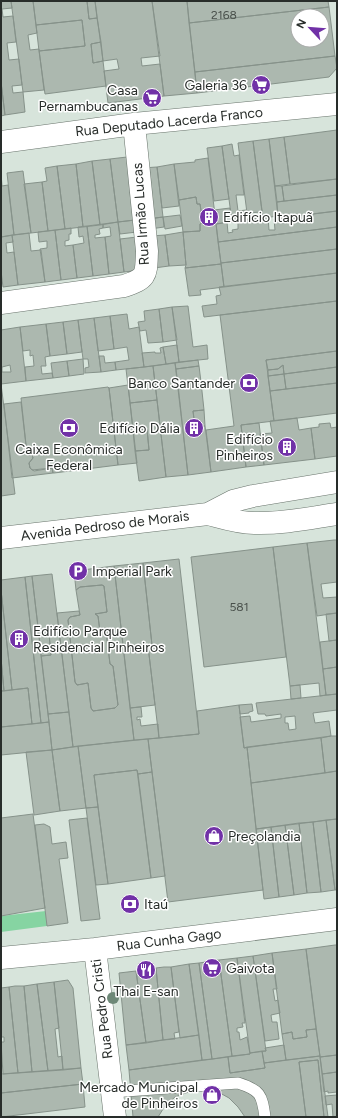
<svg xmlns="http://www.w3.org/2000/svg" width="338" height="1118" font-family="Figtree,sans-serif">
  <style>
    .green { fill: #86d4a2 }
    .building { fill: #acb8af; stroke: #86928a; fill-rule: evenodd }
    .lines { fill: none; stroke-linecap: round; stroke-linejoin: round }
    .lane-casing { stroke: #69746c; stroke-width: 12 }
    .street-casing { stroke: #69746c; stroke-width: 23 }
    .secondary-casing { stroke: #69746c; stroke-width: 23 }
    .lane { stroke: #fff; stroke-width: 11 }
    .street { stroke: #fff; stroke-width: 22 }
    .secondary { stroke: #fff; stroke-width: 22 }
    .tree { fill: #6d8877 }
    .labels { text-anchor: middle; dominant-baseline: central; stroke-width: 3; stroke-linejoin: round; paint-order: stroke }
    .number-label { font-size: 12px; fill: #49504b }
    .poi-label { font-size: 14px; fill: #282d2a; stroke: #fff; text-anchor: end }
    .street-label { font-size: 14px; fill: #282d2a; stroke: #fff }
  </style>
  <rect width="100%" height="100%" fill="#d7e4db"/>
  <path class="green" d="M46 911 47 926 1 932V916Z"/>
  <path class="building" d="M1 1H11L12 8 2 9 3 17 13 16 16 42 7 43 9 60 19 59 22 85 12 86 13 93 23 92 25 112 5 115 1 82Z
    M11 1H33L37 33 28 35 30 50 39 49 44 90 23 92Z
    M33 1H87L89 19 97 18 101 42 91 44 93 63 103 61 106 86 45 94 39 51 85 46 82 20 36 25Z
    M87 1H95L97 18 89 19Z
    M95 1H152L160 56 141 58 142 66 160 64 164 96 108 103 104 71 119 69 117 59 103 61Z
    M152 1H187L197 93 164 96Z
    M187 1H328L329 7 189 23Z
    M329 7 335 56 195 72 189 23ZM298 16H322V40H298Z
    M82 20 85 46 39 51 36 25Z
    M101 42 103 61 93 63 91 44Z
    M335 56 337 68 329 77 197 93 195 72Z
    M1 82 5 115 1 116Z
    M337 130V179L290 184 284 137Z
    M284 137 290 184 275 186 269 139Z
    M269 139 278 216 263 218 253 141Z
    M253 141 262 212 247 213 238 143Z
    M232 144 234 156 239 155 244 195H236L238 211 246 210 247 220 232 222 222 146Z
    M222 146 229 199 214 201 207 148Z
    M127 157 135 220 118 222 110 159Z
    M208 158 221 264 185 268 186 265 183 232 200 231V224L203 223 200 204H197L196 197 179 200 174 164 195 162V160Z
    M110 159 118 222 100 225 92 161Z
    M92 161 100 225 83 227 76 164Z
    M76 164 83 227 65 229 57 166Z
    M174 164 179 206 162 208 157 167Z
    M57 166 65 229 48 231 42 182 47 181 45 168Z
    M157 167 163 217 148 219 142 168Z
    M23 171 31 233 14 235 7 173Z
    M1 173 2 186 8 185 14 235 1 237Z
    M337 179V195L284 201 282 186Z
    M42 182 48 231 31 233 24 184Z
    M275 186H282L284 201 277 202Z
    M337 195V211L278 218 277 202Z
    M196 197 197 204H200L203 223 200 224V231L183 232 179 200Z
    M230 208 232 222 216 224 214 210Z
    M337 211V227L218 242 216 224 227 222 228 233 233 232 232 230 238 229V221L268 217 269 230H275L274 219Z
    M180 215 182 226 165 229 163 217Z
    M163 217 164 227 150 229 148 219Z
    M135 220 137 232 120 234 118 222Z
    M118 222 124 272 109 274 105 237 111 236 110 227 103 228V224Z
    M103 224V228L99 229 100 234 95 235V238L105 237 109 274 93 276 87 226Z
    M87 226 93 276 77 278 73 245 84 243 83 236 79 237 78 227Z
    M337 227V249L221 263 218 242Z
    M71 228V234H69V240L65 241V246L73 245 77 278 61 280 55 230Z
    M55 230 61 280 45 282 40 249 47 248V241L39 242 38 232Z
    M183 232 186 265 169 266 165 235Z
    M29 233 31 251 41 250 45 282 18 285 12 235Z
    M12 235 13 242 6 243 7 253 14 252 18 285 3 287 1 271V237Z
    M165 235 169 266 154 268 151 236Z
    M137 237 141 270 124 272 120 239Z
    M337 249V273L224 287 221 263Z
    M221 264 224 287 200 290 201 295 189 296 185 268Z
    M337 273V301L204 317 202 306 217 304 216 296 221 295 219 287Z
    M337 301V351L266 360 274 421 241 425 246 467 211 472 206 430 234 426 220 315Z
    M188 306 193 347 207 345 208 359 179 362 172 307Z
    M172 307 177 340 163 342 159 309Z
    M159 309 163 342 148 343 146 330 140 331 138 322 145 321 144 311Z
    M127 314 129 329 139 327 144 367 116 370 115 362 129 360 127 347 114 349 110 316Z
    M110 316 114 349 98 351 94 318Z
    M94 318 101 372 85 373V368L89 367 88 359H83L78 320Z
    M78 320 82 352 67 354 63 322Z
    M63 322 67 354 50 356 46 324Z
    M46 324 50 356 45 357 46 366H41L42 374 52 373 53 378 26 381 25 367 34 366 33 355 30 356V350L23 351 20 327Z
    M20 327 26 381 1 384V330ZM10 365 11 372H2V367Z
    M177 345 179 362 166 364 163 347Z
    M163 347 166 364 144 367 142 353 155 352V353H161L160 348Z
    M337 351V367L284 374 283 365 278 369 268 370 266 360Z
    M99 356H104L105 363 115 362 116 370 101 372Z
    M83 359 84 374 69 376 67 361Z
    M198 360 199 366 176 369 175 363Z
    M67 361 69 376 53 378 51 363Z
    M175 363 188 475 166 477 153 366Z
    M283 365 284 374 268 376V370L278 369Z
    M153 366 157 400 130 403 126 369Z
    M199 366 201 382 178 385 176 369Z
    M337 367V383L286 389 284 374Z
    M284 374 286 389 270 391 268 376Z
    M201 382 204 410 193 411 195 427 205 426 211 472 188 475 178 385Z
    M337 383V413L274 421 270 391Z
    M1 384 15 494 1 496Z
    M128 385 137 463 118 465 109 388Z
    M108 387 109 388 118 465 54 473H53L52 468 32 470 30 468 29 463 33 458 32 455H28L27 454 21 398Z
    M157 400 166 477 139 481 135 451 149 450 147 429 133 431 130 403Z
    M21 402 27 454 28 455H32L33 458 29 463 30 468 34 471 52 468 53 473 12 478 4 404Z
    M204 410 205 426 195 427 193 411Z
    M297 418 299 430 311 428 315 459 264 465 260 434 272 433 270 421Z
    M259 423 264 465 246 467 241 425Z
    M330 423 331 428 337 427V456L315 459 311 428 319 427V424Z
    M147 429 149 450 135 451 133 431Z
    M334 540H337V582L321 584 323 598 337 597V613L317 616 307 543Z
    M307 543 326 695 320 696 319 683 290 686 273 547Z
    M273 547 286 657 204 667 191 557Z
    M179 559 199 734 159 738 148 646 152 645 143 563Z
    M143 563 152 645 148 646 155 705 130 708 114 566Z
    M114 566 134 740 73 747 57 613 79 611 80 615 70 617 68 620 75 682 77 685 88 683 91 708 93 711 115 708 118 705 113 666 110 664 106 631 100 632 98 616 95 614 107 612 104 586 102 585 80 587 76 590 74 571Z
    M52 574 69 712 48 714 41 656 51 655 49 634 39 635 32 576Z
    M32 576 49 722 41 723 25 577Z
    M25 577 41 723 32 724 28 688 12 690 1 590V580Z
    M102 585 104 586 107 612 95 614 98 616 100 632 106 631 110 664 113 666 118 705 115 708 93 711 91 708 88 683 77 685 75 682 68 620 70 617 80 615 76 590 80 587Z
    M1 590 12 690 4 691 1 658Z
    M337 613V640L329 641 326 614Z
    M49 634 51 655 41 656 39 635Z
    M337 640V667L323 669 320 642Z
    M1 658 4 691H1Z
    M337 667V694L326 695 323 669Z
    M300 685 301 698 291 699 290 686Z
    M28 688 32 724 1 727V691Z
    M337 694V710L313 713 315 723 329 721 331 736 244 748 240 717 250 716 251 722 281 718V714L266 716 265 714H258L256 703ZM295 716 296 729 289 730 288 723H285V717Z
    M252 704 253 711 249 712V713L240 714 239 705Z
    M239 705 244 748 247 747 263 890 168 902 148 739 199 734 197 711Z
    M141 707 142 717H137V720L140 719 141 726 158 724 159 738 134 740 130 708Z
    M69 712 73 747 52 750 48 714Z
    M49 722 52 750 1 755V727Z
    M331 736H337V771L325 773 321 738Z
    M321 738 325 773 251 783 247 747Z
    M148 739 152 772 138 774 137 770 94 775 98 807 86 808 78 746Z
    M78 746 86 808 60 811 52 750Z
    M52 750 60 811 34 815 26 752Z
    M137 770 151 878 108 884 94 775Z
    M337 771V819L256 829 251 783Z
    M152 772 165 876 151 878 138 774Z
    M98 807 108 884 96 885 86 808Z
    M33 814 45 908 1 916V818Z
    M87 818 100 919 81 921 69 820Z
    M337 819V890H335L326 820Z
    M326 820 335 890 321 892 313 822Z
    M313 822 321 892 307 893 299 823Z
    M299 823 307 893 294 895 285 825Z
    M44 824 50 827 52 844 66 842 68 858 59 859 68 923 47 926 35 825Z
    M285 825 294 895 279 897 271 827Z
    M271 827 279 897 264 899 256 829Z
    M335 945H337V1055L320 1057 306 949Z
    M306 949 316 1029 306 1030 307 1037 293 1039 292 1032 282 1034 272 953Z
    M272 953 277 989H273L275 1001 278 1000 280 1013 271 1015 272 1022H277L279 1039 265 1041 253 956Z
    M253 956 266 1051 250 1053 237 958Z
    M237 958 245 1023H242L243 1027 237 1028V1032H239L240 1040 247 1037 250 1054 232 1056 219 960Z
    M219 960 232 1056 212 1059 199 963Z
    M199 963 212 1059 202 1060 189 964Z
    M189 964 199 1035 180 1038 171 967Z
    M164 967H171L179 1032 174 1033 175 1039 163 1040 156 968Z
    M156 968 163 1040 146 1043 136 971Z
    M136 971 146 1043 126 1045 119 973Z
    M68 980 73 988 81 1068 63 1070 54 982Z
    M54 982 59 1028 55 1029 58 1057 62 1056 63 1070 48 1071 37 984Z
    M37 984 48 1071 32 1072 24 986Z
    M15 986H24L32 1072 18 1073 9 987Z
    M9 987 18 1073 3 1074 1 1042H4V1037H1V988Z
    M316 1029 320 1056 286 1060 282 1034 292 1032 293 1039 307 1037 306 1030Z
    M199 1035 202 1060 129 1070 126 1045Z
    M284 1045 286 1060 264 1063 262 1051H266L265 1048Z
    M262 1051 265 1068 230 1073 228 1057 250 1054V1053Z
    M337 1055V1072L322 1074 320 1057Z
    M320 1056 328 1117H324L318 1060 299 1062 306 1117H245L238 1107 229 1098 220 1093 207 1090 191 1091 175 1097 165 1106 158 1117H133L129 1070 228 1057 230 1073 265 1068 264 1063Z
    M318 1060 324 1117H306L299 1062Z
    M81 1068 83 1084 1 1093V1074Z
    M337 1072V1092L328 1093V1091L324 1092 322 1074Z
    M83 1084 85 1107 1 1117V1093Z
    M337 1095V1116L333 1117 332 1104 326 1105 325 1096Z"/>
  <g class="lines">
    <g class="lane-casing">
      <path id="lane" d="M112 1092 238 1083C260 1090 262 1094 265 1117"/>
    </g>
    <g class="street-casing">
      <path id="street" d="M1 142 134 124 337 104
        M1 303 124 286C148 278 146 275 147 251L134 124
        M95 949 115 1117
        M1 958 95 949 337 919"/>
    </g>
    <g class="secondary-casing">
      <path id="secondary" d="M208 514 233 501 253 496 337 482
        M1 538 208 514C223 518 238 523 254 523 282 524 310 518 337 514"/>
    </g>
    <use href="#lane" class="lane"/>
    <use href="#street" class="street"/>
    <use href="#secondary" class="secondary"/>
  </g>
  <circle class="tree" cx="113" cy="998" r="6"/>
  <defs>
    <g id="supermarket-disc" transform="scale(1)"><circle r="9.5" fill="#7131a7" stroke="#fff"/><path d="M-6-5.5h2.5l.6 2H6L4.5 2H-2.5L-4.4-4H-6ZM-1.5 3.2a1.3 1.3 0 1 0 .1 0ZM3 3.2a1.3 1.3 0 1 0 .1 0Z" fill="#fff"/></g>
    <g id="building-disc" transform="scale(1)"><circle r="9.5" fill="#7131a7" stroke="#fff"/><path d="M-4-6H4V6H1V3H-1V6H-4ZM-2.5-4.3h1.7v1.8h-1.7ZM.8-4.3h1.7v1.8H.8ZM-2.5-1h1.7V.8h-1.7ZM.8-1h1.7V.8H.8Z" fill="#fff"/></g>
    <g id="bank-disc" transform="scale(1)"><circle r="9.5" fill="#7131a7" stroke="#fff"/><path d="M-6-4H6V4H-6ZM0-2.3a2.3 2.3 0 1 0 0 4.6a2.3 2.3 0 1 0 0-4.6Z" fill="#fff"/></g>
    <g id="parking-disc" transform="scale(1)"><circle r="9.5" fill="#7131a7" stroke="#fff"/><path d="M-3.5-5.5H1a3.5 3.5 0 0 1 0 7H-1V5.5H-3.5ZM-1-3.4V-.6H.8a1.4 1.4 0 0 0 0-2.8Z" fill="#fff"/></g>
    <g id="shop-disc" transform="scale(1)"><circle r="9.5" fill="#7131a7" stroke="#fff"/><path d="M-5-2.5h2.3a2.7 3.5 0 0 1 5.4 0H5L5.5 6h-11ZM-1.5-2.5h3a1.5 2.3 0 0 0-3 0Z" fill="#fff"/></g>
    <g id="restaurant-disc" transform="scale(1)"><circle r="9.5" fill="#7131a7" stroke="#fff"/><path d="M-5-6h1v4h1v-4h1v4h1v-4h1v5L-1.5 .5V6h-2V.5L-5-1ZM5-6V6H3V1.5H1.5Q1.5-4 5-6Z" fill="#fff"/></g>
  </defs>
  <g fill-rule="evenodd">
    <use href="#supermarket-disc" x="261" y="85"/>
    <use href="#supermarket-disc" x="152" y="98"/>
    <use href="#building-disc" x="209" y="217"/>
    <use href="#bank-disc" x="249" y="383"/>
    <use href="#bank-disc" x="69" y="428"/>
    <use href="#building-disc" x="194" y="428"/>
    <use href="#building-disc" x="287" y="447"/>
    <use href="#parking-disc" x="78" y="571"/>
    <use href="#building-disc" x="19" y="639"/>
    <use href="#shop-disc" x="214" y="836"/>
    <use href="#bank-disc" x="130" y="904"/>
    <use href="#supermarket-disc" x="212" y="968"/>
    <use href="#restaurant-disc" x="146" y="970"/>
    <use href="#shop-disc" x="212" y="1095"/>
  </g>
  <g class="labels">
    <g class="number-label">
      <text x="224" y="15">2168</text>
      <text x="239" y="607">581</text>
    </g>
    <g class="poi-label">
      <text x="247" y="85">Galeria 36</text>
      <text x="138" y="90">Casa<tspan x="138" dy="16">Pernambucanas</tspan></text>
      <text x="223" y="217" text-anchor="start">Edifício Itapuã</text>
      <text x="235" y="383">Banco Santander</text>
      <text x="180" y="428">Edifício Dália</text>
      <text x="273" y="439">Edifício<tspan x="273" dy="16">Pinheiros</tspan></text>
      <text x="69" y="449" text-anchor="middle">Caixa Econômica<tspan x="69" dy="16">Federal</tspan></text>
      <text x="92" y="571" text-anchor="start">Imperial Park</text>
      <text x="33" y="631" text-anchor="start">Edifício Parque<tspan x="33" dy="16">Residencial Pinheiros</tspan></text>
      <text x="228" y="836" text-anchor="start">Preçolandia</text>
      <text x="144" y="904" text-anchor="start">Itaú</text>
      <text x="226" y="968" text-anchor="start">Gaivota</text>
      <text x="146" y="991" text-anchor="middle">Thai E-san</text>
      <text x="198" y="1087">Mercado Municipal<tspan x="198" dy="16">de Pinheiros</tspan></text>
    </g>
    <g class="street-label">
      <text transform="translate(169 122) rotate(-6)">Rua Deputado Lacerda Franco</text>
      <text transform="translate(141 214) rotate(-94)">Rua Irmão Lucas</text>
      <text transform="translate(105 526) rotate(-7)">Avenida Pedroso de Morais</text>
      <text transform="translate(169 940) rotate(-7)">Rua Cunha Gago</text>
      <text transform="translate(102 1009) rotate(-97)">Rua Pedro Cristi</text>
    </g>
  </g>
  <rect width="338" height="1118" fill="none" stroke="#282d2a" stroke-width="4"/>
  <g transform="translate(310 28) rotate(296)"><circle r="19" fill="#ffffff" stroke="#a9abaa"/>
  <path d="M0-3L7 15L0 10L-7 15Z" fill="#7131a7"/>
  <text y="-6" font-size="11" font-weight="bold" text-anchor="middle" fill="#282d2a">N</text>
  </g>
</svg>
